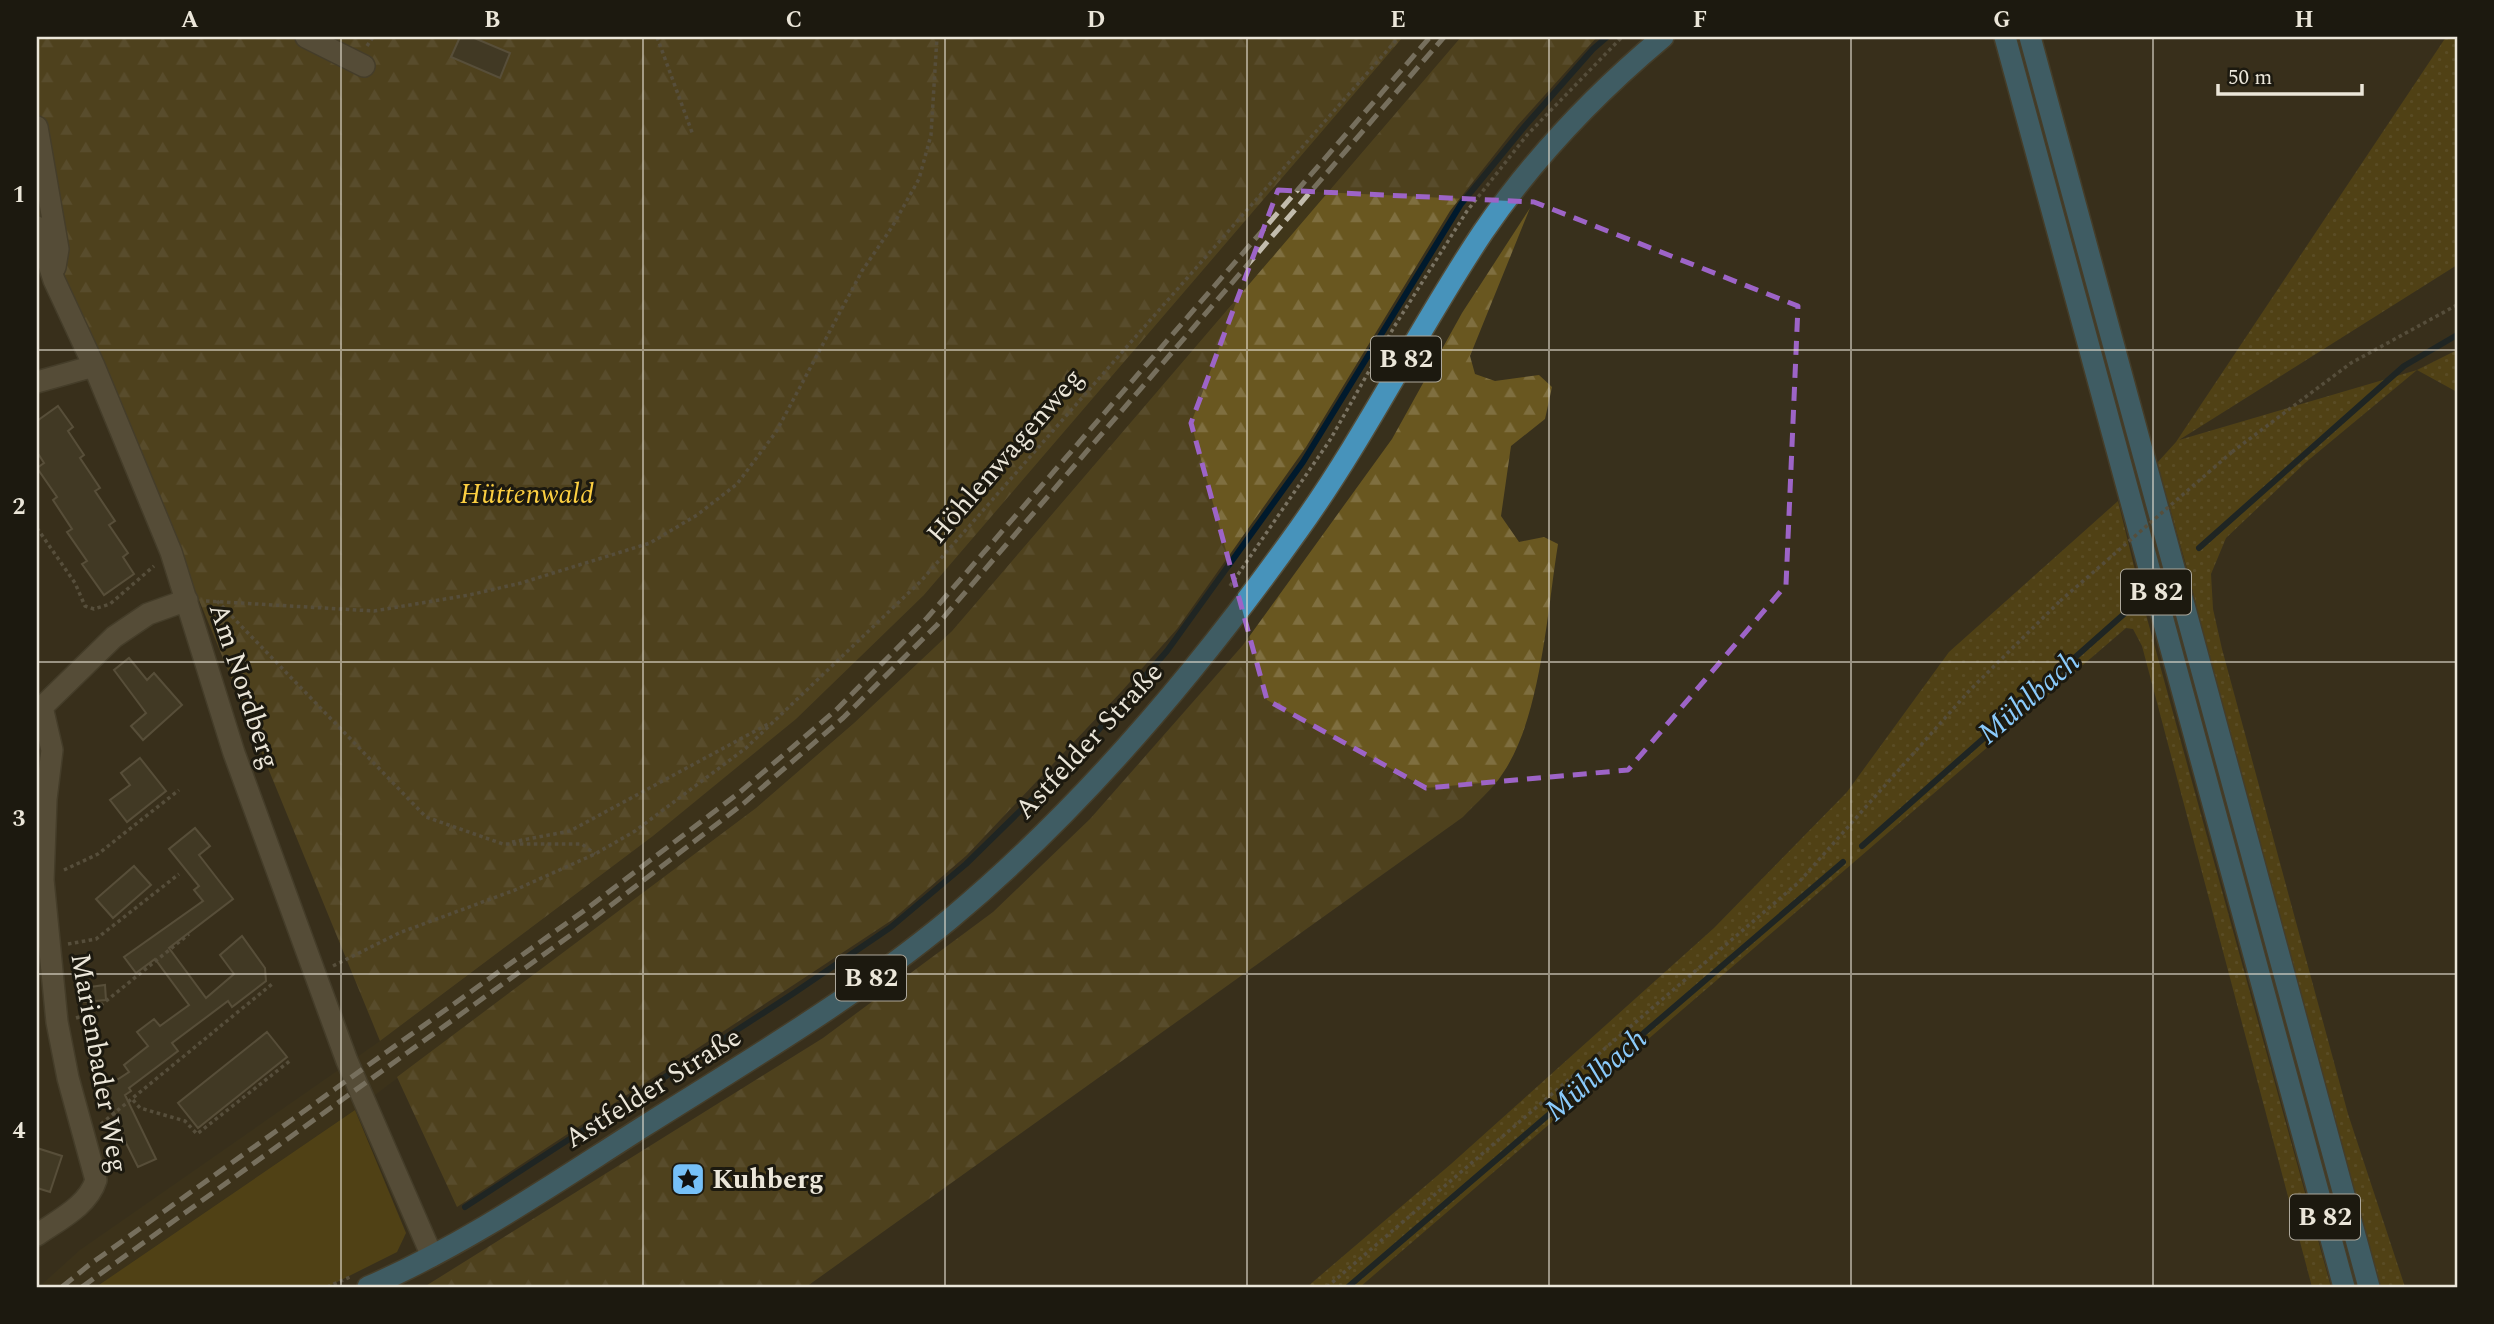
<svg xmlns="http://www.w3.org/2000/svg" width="2494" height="1324" font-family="Spectral,serif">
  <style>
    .built { fill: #40361a }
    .grass { fill: url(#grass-dots) }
    .forest { fill: url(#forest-firs) }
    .garden { fill: #6e580f }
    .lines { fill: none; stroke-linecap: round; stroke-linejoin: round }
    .stream { stroke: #001a2d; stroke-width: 6 }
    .building { fill: #4d4630; stroke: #7d745e; stroke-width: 2 }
    .minor-casing { stroke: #544e3b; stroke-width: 24 }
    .major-casing { stroke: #544e3b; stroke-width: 24 }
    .path { stroke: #7a7362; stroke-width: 3.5; stroke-dasharray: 3.5 3.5; stroke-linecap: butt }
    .minor { stroke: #79705a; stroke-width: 21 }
    .major { stroke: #4793bb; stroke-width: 21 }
    .rail { stroke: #c2bcad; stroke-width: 5; stroke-dasharray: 14 7; stroke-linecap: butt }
    .path-bridge { stroke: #7a7362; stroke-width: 3.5; stroke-dasharray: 3.5 3.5; stroke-linecap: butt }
    .marked { fill: none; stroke: #9d64c7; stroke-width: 5; stroke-dasharray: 14 9; stroke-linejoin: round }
    .grid { fill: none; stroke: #ebe6d9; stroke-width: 2; stroke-opacity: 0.55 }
    .labels { text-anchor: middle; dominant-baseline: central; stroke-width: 6; stroke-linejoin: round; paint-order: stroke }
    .shield { fill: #1c190f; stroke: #ada89c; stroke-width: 2 }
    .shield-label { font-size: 26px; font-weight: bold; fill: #ebe6d9 }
    .street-label { font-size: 28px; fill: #ebe6d9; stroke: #1c190f }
    .park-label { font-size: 28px; font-style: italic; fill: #fccf41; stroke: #1c190f }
    .poi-label { font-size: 28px; font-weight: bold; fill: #ebe6d9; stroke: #1c190f; text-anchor: start }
    .water-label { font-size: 30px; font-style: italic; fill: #8acafb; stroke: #1c190f }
    .neatline { fill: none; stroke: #ebe6d9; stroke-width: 2.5 }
    .grid-label { font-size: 23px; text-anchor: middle; font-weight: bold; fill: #ebe6d9 }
  </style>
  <defs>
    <pattern id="grass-dots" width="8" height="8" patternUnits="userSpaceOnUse" patternTransform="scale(1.75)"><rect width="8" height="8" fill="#6e580f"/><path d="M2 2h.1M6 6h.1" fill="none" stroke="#837031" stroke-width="1.8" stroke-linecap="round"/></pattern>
    <pattern id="forest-firs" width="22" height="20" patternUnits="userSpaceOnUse" patternTransform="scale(1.75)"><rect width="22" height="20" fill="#695720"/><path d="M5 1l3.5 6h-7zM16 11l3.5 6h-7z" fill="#7f6f40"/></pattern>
  </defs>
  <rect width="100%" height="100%" fill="#38301c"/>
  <path class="built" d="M1403 37H1461L952 631 854 723 756 808 355 1110 96 1287H39L80 1250 380 1041 653 836 924 595Z"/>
  <path class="grass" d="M2446 37H2457V265L2179 440 2417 370 2457 350V392L2417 370 2305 463 2226 538 2211 574 2213 609 2222 649 2348 1114 2405 1287H2378L2243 794 2188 572 2157 463 2176 442Z
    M2118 501 2145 611 2331 1287H2312L2142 646 2133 629 2126 628 1360 1287H1307L1451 1164 1714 928 1847 792 1949 652Z"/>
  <path class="forest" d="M37 37H1403L924 595 796 719 653 836 380 1041 94 344 37 234Z
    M1461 37H1597L1517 126 1450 211 1306 447 1177 629 1121 692 967 855 892 920 457 1207 397 1077 756 808 854 723 952 631Z
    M1530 208 1470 356 1475 374 1495 381 1539 375 1552 387 1545 419 1511 446 1501 516 1519 542 1544 537 1558 544C1547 612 1541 717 1503 773 1493 789 1476 803 1463 817L806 1287H424L823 1038 993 912 1090 819 1243 645 1392 439 1462 313Z"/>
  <path class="garden" d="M355 1110 406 1233 397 1252 327 1287H96Z"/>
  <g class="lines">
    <path class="stream" d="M2199 548 2404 366 2457 335
      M1862 846 2133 606
      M465 1207 794 993 891 927 966 864 1075 757 1167 651 1303 462 1461 204 1525 126 1593 49 1607 37
      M1348 1287 1843 862"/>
  </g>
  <path class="building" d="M460 37H472L510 53 500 78 451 57Z
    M58 406 73 427 68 431 84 455 80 458 100 488 95 491 115 521 109 525 128 553 123 557 134 574 104 595 82 564 87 561 67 532 72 529 53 500 57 497 37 468 44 463 37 452V421Z
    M129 658 147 680 154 673 182 705 143 740 131 726 146 713 114 670Z
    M140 758 166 791 127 822 110 800 130 785 121 773Z
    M195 828 210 846 199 855 233 899 169 948 206 998 234 974 220 955 242 936 265 968 266 981 232 1007 228 1001 172 1043 178 1051 129 1088 131 1091 125 1095 156 1159 138 1167 115 1121 118 1119 100 1091 129 1072 124 1065 148 1046 137 1032 154 1019 160 1026 189 1005 155 959 136 973 124 957 203 901 194 890 199 886 169 849Z
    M134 866 151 885 113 918 96 899Z
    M105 985 106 1000 83 1002 82 988Z
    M267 1032 287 1057 198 1128 178 1103Z
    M37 1148 62 1156 50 1192 37 1188Z"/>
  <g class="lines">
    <g class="minor-casing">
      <path id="minor" d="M306 37 364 66
        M37 127 58 249 55 267
        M37 227 54 280 94 366 171 552 234 753 347 1061 432 1256
        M37 382 94 366
        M37 712 114 637 148 614 187 600
        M37 1235C58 1220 88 1206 96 1180L68 1078 57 1022 43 880 46 799 52 750 42 707"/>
    </g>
    <g class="major-casing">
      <path id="major" d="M2005 37 2344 1287
        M2030 37 2369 1287
        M368 1287C467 1244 556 1182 646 1125 749 1060 856 997 950 919 1084 807 1198 671 1299 529 1367 434 1418 329 1483 232 1533 159 1596 93 1663 37"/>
    </g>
    <path class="path" d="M657 37 693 135
      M367 46 373 37
      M2232 452 2351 363 2457 305
      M37 528 75 583 85 606 94 609 110 604 154 566
      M1230 586 1330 440 1394 327 1467 211 1527 135 1622 37
      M206 601 374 611 469 595 521 583 650 543 697 515 737 484 776 432 862 271 892 227 919 179 931 135 937 37
      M217 601 426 817 503 844H582L595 854
      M512 842 570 831 770 723
      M64 870 98 854 179 790
      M68 944 96 939 179 874
      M333 966 399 933 515 890 595 854 635 831 746 748 921 581 1399 37
      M76 1018 90 1014 189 934
      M133 1100 140 1108 185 1121 197 1134 291 1060
      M101 1124 272 984
      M327 1287 350 1277
      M1327 1287 1799 882 1969 691 2060 601"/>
    <use href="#minor" class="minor"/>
    <use href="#major" class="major"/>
    <path class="rail" d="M62 1287 89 1265 585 910 740 792 836 710 927 618 1430 37
      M82 1287 593 919 743 804 843 718 937 625 1444 37"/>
    <path class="path-bridge" d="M2060 601 2232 452"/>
  </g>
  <path d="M0 0H2494V1324H0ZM1278 190 1534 202 1798 306 1786 585 1628 770 1426 788 1267 700 1191 423Z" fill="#38301c" fill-opacity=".55" fill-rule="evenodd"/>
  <path class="marked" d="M1278 190 1534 202 1798 306 1786 585 1628 770 1426 788 1267 700 1191 423Z"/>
  <path class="grid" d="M341 37V1287M643 37V1287M945 37V1287M1247 37V1287M1549 37V1287M1851 37V1287M2153 37V1287M37 350H2457M37 662H2457M37 974H2457"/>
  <defs>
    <g id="sight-square" transform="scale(1.75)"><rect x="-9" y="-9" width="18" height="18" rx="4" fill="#76c0f7" stroke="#1c190f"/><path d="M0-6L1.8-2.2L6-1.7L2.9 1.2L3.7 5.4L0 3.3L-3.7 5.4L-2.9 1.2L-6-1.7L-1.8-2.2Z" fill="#111"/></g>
  </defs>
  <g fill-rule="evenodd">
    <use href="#sight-square" x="688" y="1179"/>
  </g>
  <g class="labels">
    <g class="shield">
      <rect x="1371" y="336.5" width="70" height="45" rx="5"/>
      <rect x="2121" y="569.5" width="70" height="45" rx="5"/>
      <rect x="836" y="955.5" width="70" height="45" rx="5"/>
      <rect x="2290" y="1194.5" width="70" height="45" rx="5"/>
    </g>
    <g class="shield-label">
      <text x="1406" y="359">B 82</text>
      <text x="2156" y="592">B 82</text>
      <text x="871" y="978">B 82</text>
      <text x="2325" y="1217">B 82</text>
    </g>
    <g class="street-label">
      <text transform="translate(1005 456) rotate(-49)">Höhlenwagenweg</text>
      <text transform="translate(244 686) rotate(72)">Am Nordberg</text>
      <text transform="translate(1089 741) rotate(-47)">Astfelder Straße</text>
      <text transform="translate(99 1063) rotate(80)">Marienbader Weg</text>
      <text transform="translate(653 1088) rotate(-32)">Astfelder Straße</text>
    </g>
    <g class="park-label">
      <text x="527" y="494">Hüttenwald</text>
    </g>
    <g class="poi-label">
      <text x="712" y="1179">Kuhberg</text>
    </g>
    <g class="water-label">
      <text transform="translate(2029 698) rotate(-41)">Mühlbach</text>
      <text transform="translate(1596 1075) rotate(-41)">Mühlbach</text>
    </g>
  </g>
  <rect width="2494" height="1324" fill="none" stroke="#1c190f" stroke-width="77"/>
  <path d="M2218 84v10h144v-10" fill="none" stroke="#ebe6d9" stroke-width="3.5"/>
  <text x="2228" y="84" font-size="21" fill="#ebe6d9" stroke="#1c190f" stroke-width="5" paint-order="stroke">50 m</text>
  <rect x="38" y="38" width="2418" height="1248" class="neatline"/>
  <g class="grid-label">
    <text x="190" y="27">A</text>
    <text x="492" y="27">B</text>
    <text x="794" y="27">C</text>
    <text x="1096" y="27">D</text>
    <text x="1398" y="27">E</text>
    <text x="1700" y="27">F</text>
    <text x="2002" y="27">G</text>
    <text x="2304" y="27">H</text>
    <text x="19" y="202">1</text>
    <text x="19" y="514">2</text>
    <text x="19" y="826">3</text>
    <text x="19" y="1138">4</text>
  </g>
</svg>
